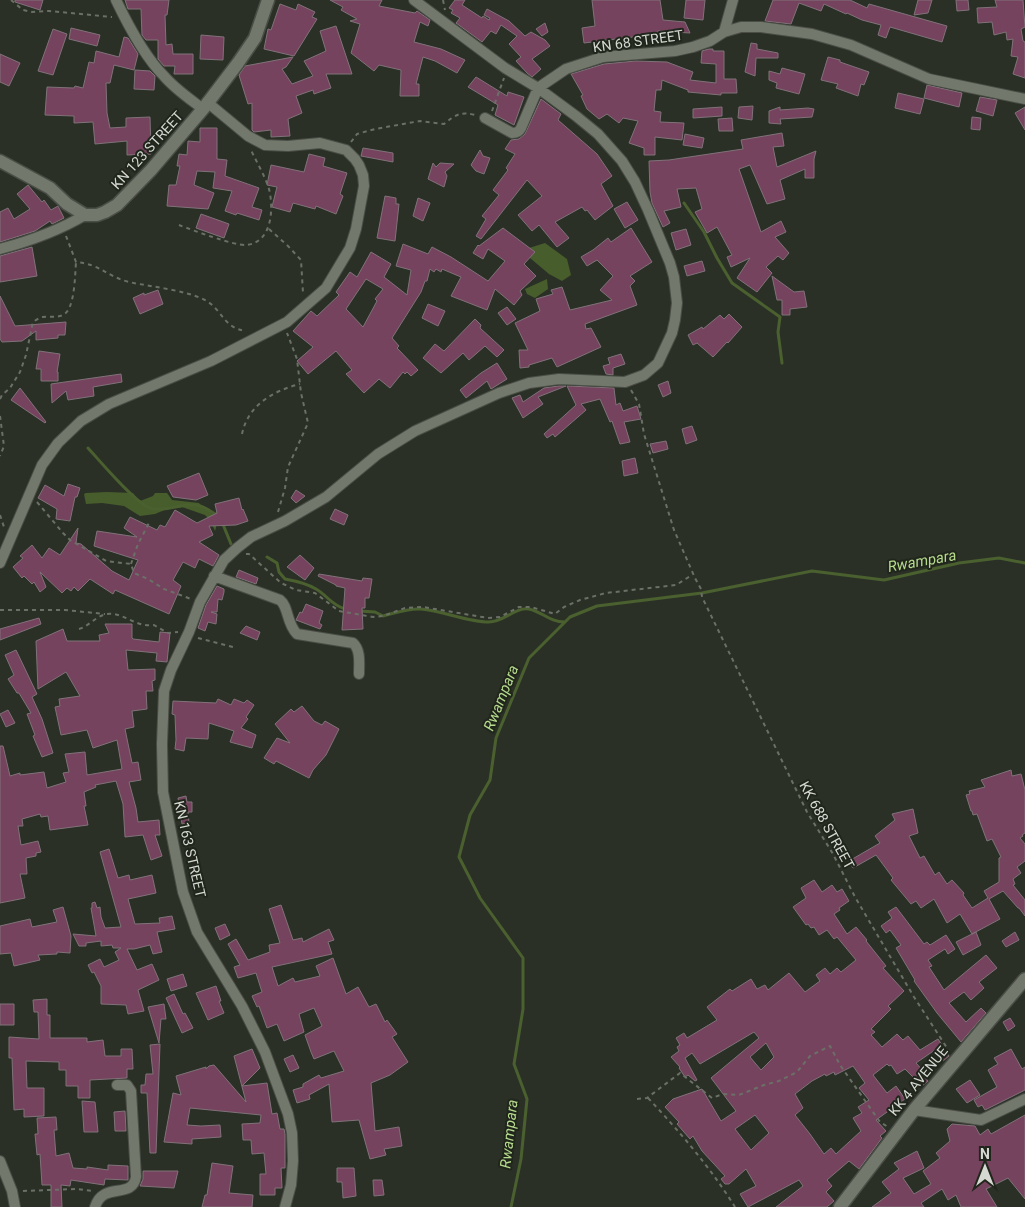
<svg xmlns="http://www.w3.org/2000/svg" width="1025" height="1207" font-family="Roboto,sans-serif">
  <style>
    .forest { fill: #475d2c }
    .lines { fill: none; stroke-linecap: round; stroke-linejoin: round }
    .stream { stroke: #4a602f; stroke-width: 3 }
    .building { fill: #76435f; stroke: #807279; fill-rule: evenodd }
    .minor-casing { stroke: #4a4e46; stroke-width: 12 }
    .secondary-casing { stroke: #4a4e46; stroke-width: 15 }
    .path { stroke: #6b7067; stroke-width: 2; stroke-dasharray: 4 4; stroke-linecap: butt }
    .minor { stroke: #72786c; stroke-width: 10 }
    .secondary { stroke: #72786c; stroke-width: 12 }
    .labels { text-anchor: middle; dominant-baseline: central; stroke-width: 4; stroke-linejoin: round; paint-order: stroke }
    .street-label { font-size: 14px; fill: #d5d9d2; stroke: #21261c }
    .water-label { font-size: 15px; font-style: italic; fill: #b5da8d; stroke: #21261c }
  </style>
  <rect width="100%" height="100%" fill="#2b3026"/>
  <path class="forest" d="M545 243 567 259 571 275 562 281 549 274 530 258 529 248Z
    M547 279 548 289 535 298 527 294 525 289Z
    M107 492 133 493 136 497V500L140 501 153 496 155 493H167L172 500 199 503 205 510H211C215 515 218 524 215 531L210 520 205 515 182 507 167 509 155 514 140 516 124 506 102 503 86 504 84 494 86 493Z"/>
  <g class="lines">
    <path class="stream" d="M684 203 704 232 717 258 732 283 780 317 778 332 782 363
      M88 448C100 461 135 503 150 508 166 513 184 501 200 506 206 508 212 512 217 515
      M222 522 231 544
      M267 557 277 563 279 572 285 579C296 581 306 583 316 589 328 596 330 604 345 609
      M359 611 375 612 383 616C395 613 408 608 421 609 444 611 467 622 489 622 504 622 515 607 529 609 543 612 549 622 565 622
      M511 1207 521 1159 527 1099 514 1064 523 1009V958L480 898 459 857 470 815 490 780 496 738 529 658 570 617 597 606 702 593 812 571 884 580 959 563 999 558 1025 563"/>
  </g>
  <path class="building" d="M15 0H43L40 10 15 2Z
    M125 0H169L167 15H165L166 45 172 44 173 54H193V74H174L175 66H164L158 59V40H146L142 35 141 9H128Z
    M330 0H382L379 6 415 13 417 11 430 20 428 26 420 22 414 42 441 49 465 60 457 73 435 61 423 57 416 84H419V96H400L401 70 379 65 374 71 351 53 360 24 350 21 357 19 341 10 343 7Z
    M455 0H465L462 5 482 18 483 16 489 20 490 18 484 15 487 9 509 21 525 36 531 32 545 40 550 46 532 59 541 69 532 77 527 73 516 61 521 57 509 44 517 36 501 25 496 34 491 31 482 42 456 23 460 18 451 13 453 10 449 8Z
    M592 0H660L663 20 685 22 690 33 658 31V34L584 43 582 28 595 26Z
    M686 0H705L703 20 684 18Z
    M773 0H850L867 8 869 4 947 26 942 42 890 27 886 38 878 35 881 25 862 20 847 13 846 14 824 4 821 11 799 3 791 24 765 21Z
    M918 0H932L928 13 914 15Z
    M956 0H968L969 10 957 11Z
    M995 0H1023L1025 27 1021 29 1023 41 1025 42V78L1013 74 1018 57 1011 56 1013 39 1007 40 1006 32 994 35 992 22 978 23 977 8 997 7Z
    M280 4 296 10 298 4 315 12 312 17 317 19 294 56 264 49 268 29 271 30Z
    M545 23 548 32 542 36 536 29Z
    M336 26 352 74H326L331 88 314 94 313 90 296 96 302 113 288 119 290 136 271 137V130L254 132 252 130V103L248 104 239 75 245 66 293 57 286 67 282 69 292 84 313 76 304 61 326 51 320 31Z
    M71 28 100 35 97 46 69 39Z
    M53 29 67 34 53 75 38 71Z
    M201 35 224 37 223 60 200 59Z
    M124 37 128 38 138 54 134 70 114 65 110 83H106L107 113 110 128 126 127V118L150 117 151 154 127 155V141L95 144 93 122 74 123V116L45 115 47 87 74 88 75 86 83 88 89 62 94 63 96 51 119 57Z
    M751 43 757 44V49L778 53V58H756L755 76 745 72Z
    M709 49H713V51H724V79H736L737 93H721V95L688 92V90L662 80 661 90H656L654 111 661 112 660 122 684 123 682 140 655 137V155H644V148L629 143 638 121 623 118 619 123 607 114 599 119 587 109 581 96 583 95 571 74 604 64 636 61 667 62 693 72 690 80 716 83V64L701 63 702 51Z
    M0 54 20 63 9 86 0 82Z
    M828 57 840 60V62L869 72 864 85 861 84 858 96 836 88 838 84 821 80Z
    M782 68 805 74 799 94 776 88 777 83 769 80V71L780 74Z
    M135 70 150 71 155 76 154 90 134 89Z
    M476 77 507 96 508 92 524 97 514 125 495 115 498 105 468 87Z
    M927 85 962 93 959 107 924 98Z
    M898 93 924 99 920 114 895 108Z
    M980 97 997 100 993 116 976 111Z
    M541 99 561 114 558 120 597 154 612 176 601 184 613 206 595 220 587 210 585 211 582 207 555 222 569 238 557 247 539 225 532 231 518 215 542 196 527 180 481 239 476 236 486 219 482 216 499 195 493 190 508 170 506 168 515 154 505 149 511 140 519 139 525 134Z
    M753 106 752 120 738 118 739 107Z
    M722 107V116L693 118V109Z
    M780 107V110L808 108 814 109 812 117 780 119 781 124 769 123V111Z
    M1025 107V130L1015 113Z
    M972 117 981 118 980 130 971 129Z
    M732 118 733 131H719L718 119Z
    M200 128H217V159L227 160 225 176 259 188 252 207 262 210 259 220 237 213 236 215 225 211 232 191 213 188 215 172 197 171 194 185 214 193 208 209 167 206 169 185H176L180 166H177L179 154 187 155 188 141 200 142Z
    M782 133 784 146 773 147 777 167 816 151 814 159V178H805V169L780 180 785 199 767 204 750 165 739 169 761 232 781 221 786 232 775 237 789 253 783 260 778 256 766 267 772 273 757 292 737 278 750 258 731 267 727 257 732 255 717 227 707 233 695 212 702 209 696 188 677 189 681 207 664 211 670 223 663 227 652 203 650 192 649 161 669 160 743 149 741 140Z
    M685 134 704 138 702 148 683 145Z
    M363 148 393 153V162L361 156Z
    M480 150 483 156 490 158 484 174 476 171 471 165Z
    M309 154 325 158 323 166 347 173 340 194 343 196 336 214 316 206 315 209 293 203 290 212 272 207 277 187 267 185 271 165 304 172Z
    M433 163 436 167 440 163 454 164 445 172 447 176 444 187 428 179Z
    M28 185 42 202 44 200 51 210 58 206 64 218 52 224 50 221 35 231 0 242V212L8 208 14 219 30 209 17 194Z
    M385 196 396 198V204H399L395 241 377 238Z
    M418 198 430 203 423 221 413 216Z
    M627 202 638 220 625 228 614 209Z
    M201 214 229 224 224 238 196 228Z
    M503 228 535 252 524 264 536 276 520 291 522 295 514 305 495 289 487 310 451 296 461 277 442 269 441 272 436 269 434 272 430 269 427 281H425L421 292 392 338 399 346 397 348 418 370 411 376 407 372 405 374 403 372 390 388 379 379 364 393 346 374 352 370 336 351 308 374 297 361 313 347 293 331 311 311 317 316 339 295 336 292 350 272 357 277 371 252 391 264 384 277 407 295 411 270 396 266 403 244 428 254 432 247 451 257 488 281 505 261 488 249 483 259 473 253 478 245 479 246ZM366 279 383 289 375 299 377 301 363 327 346 309Z
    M631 228 652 262 630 276 635 281 630 286 637 305 585 324 586 329 591 328 601 347 557 367 552 358 529 365V367L520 368 519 350H528L515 323 540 311 536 299 553 294 551 290 562 287 570 310 612 300 600 290 613 276 597 260 587 266 581 257 593 250 608 238 611 242Z
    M686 229 691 245 676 250 671 233Z
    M32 247 37 276 0 282V256Z
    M702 261 705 271 687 276 684 266Z
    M772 276 794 292 804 291 807 307 790 309V315H782V300H777Z
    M158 290 163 304 140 314 133 298 144 293V295Z
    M0 296 15 326 66 322 65 335H58V338L36 340V331L22 341 2 342 0 339Z
    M428 304 445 311 438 326 422 318Z
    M507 307 516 319 507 325 498 313Z
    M729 314 742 327 728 343 727 342 713 357 697 343 693 345 688 335 702 327 703 329 720 315 724 319Z
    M475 319 481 325 480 328 504 350 497 357 485 346 469 360 463 353 441 373 423 358 435 344 444 351Z
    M39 351 60 354 57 372H58V381H41V369H36Z
    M621 354 625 364 613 368V375L606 374 603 366 610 364 608 358Z
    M497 363 507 379 491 389 487 381 466 398 460 390 481 373Z
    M121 374 122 382 93 387 94 396 68 400 66 391 52 403 51 384Z
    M668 381 671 393 663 397 658 385Z
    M559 386H566L538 397 543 404 523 418 512 398 520 395 523 402 544 388Z
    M567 386 614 388 616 405 620 403 623 411 637 406 641 419 624 422 630 442 620 444 612 421 610 422 600 399 581 404 586 410 555 437 553 434 547 438 544 434 576 405Z
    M20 388 46 422 45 423 11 400Z
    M692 426 697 440 686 444 682 429Z
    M666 441 668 449 653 453 650 444Z
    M635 458 638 473 624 476 622 461Z
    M199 473 208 495 196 500 173 497 167 486Z
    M68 484 80 488 77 497H75L70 521 56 519 57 509 38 498 45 485 64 496Z
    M296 490 305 496 296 503 291 498Z
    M239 498 242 510 243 509 248 521 236 525 209 526 213 535 199 542 219 555 213 566 199 559 195 568 183 562 173 580 181 586 169 614 115 590 113 594 90 579 78 591 74 587 71 591 67 588 62 593 40 572 46 587 40 592 34 582 32 584 24 576 22 578 13 567 23 558 20 556 32 545 42 558 49 548 60 555 78 528 76 543 81 544 112 571 129 580 138 560 94 546 97 531 137 537 124 528 130 517 157 530 160 525 165 527 175 510 197 523 217 513 215 504Z
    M335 509 348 515 344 525 330 519Z
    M300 555 314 568 305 580 287 567Z
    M239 570 258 578 256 584 236 577Z
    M319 574 362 581 363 578 372 579 369 598H365V608H362L363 629 342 630 345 588 336 586V585L318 576Z
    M217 586 224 589V592L222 600 218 599 217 612H211L217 614 216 624 208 622 205 631 198 628 206 605Z
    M306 604 323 611 319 623 322 625 320 629 296 620 300 612 302 613Z
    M39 618 41 624 0 640V629Z
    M105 624H132V638L133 639 159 642 160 632 170 633 167 662 156 661 157 653 126 650 128 670 155 669V680L152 681 153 691H146L147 709 132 711 134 727 125 729 132 763 138 762 141 780 129 782 136 808 138 822 159 820 160 835H155L162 856 151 860 143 835 125 837 123 804 116 781 95 785 96 787 84 792 86 806H84L88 825 50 830 48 816 41 817 40 814 22 819 23 826H18L21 845 38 841 41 852 36 853V856L26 858 27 874H20L25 898 0 903V746H3L10 776 20 773V775L44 772 47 788 66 782 63 773 69 772 65 754 85 752 87 775 122 769 117 740 93 748 87 730 61 735 55 707 60 706 59 699 80 696 66 672 38 689 36 641 63 629 67 641H100L99 635 109 633Z
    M246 626 260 632 257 640 240 633Z
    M16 650 37 694 32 697 42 719 53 753 42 757 33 736 35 735 27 714 31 713 19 693H17L8 679 14 675 5 655Z
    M218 699 231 705 234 699 244 703 247 700 254 705 246 717 248 719 241 728 256 735 252 748 230 742 234 731 209 723 208 739 186 738 184 751 175 749 176 740 175 715 172 714 173 701 216 703Z
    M302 706 314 721 322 725 325 721 339 729 326 755 313 770 309 778 276 761 274 764 264 758 277 738 290 743 275 724 291 709 294 712Z
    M8 710 15 723 6 727 0 714Z
    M1011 770 1012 776 1021 774 1025 790V833L1022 835 1023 836 1020 838 1025 844V861L1017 867 1021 873 1013 879 1015 884 1013 885 1025 900V916L1019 908H1018L1003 891 989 899 1000 919 972 934 960 914 947 923 934 899 921 908 916 901 911 904 891 880 893 878 876 855 853 868 849 861 880 843 875 836 895 820 892 814 913 809 918 833 909 836 920 858 924 856 935 875 939 872 947 884 952 880 964 893 963 895 972 908 988 898 984 891 999 882V858L1001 857 992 839 987 841 977 814 973 815 972 811H971L966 795 970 794 969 791 985 787 981 780Z
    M186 796 187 802H192V812H188L189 823 182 824 178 798Z
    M109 849 118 878 129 875 130 880 152 875 156 893 128 899 135 924 160 923 159 918 172 916 175 929 157 932 162 952 153 954 150 945 134 949H127L137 970 152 964 159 980 138 990 144 1011 128 1014 126 1005 101 1004V986L94 972 92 973 88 965 100 959 104 967 119 960 115 952 121 948H113L112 945 101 946V941L86 943V946H79L73 934 96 936 91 908H92V903L95 902 97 908 100 907 101 917 105 928 121 927 100 852Z
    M814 880 822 892 832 885 837 892 842 889 849 901 839 908 840 910 834 914 847 934 856 927 867 940 866 941 886 966 883 968 904 991 888 1006 891 1009 871 1029 875 1032 871 1035 882 1047 897 1034 903 1040 908 1036 920 1050 938 1039 942 1045 916 1063 927 1075 925 1077 928 1081 922 1086 905 1069 897 1074 891 1065 889 1066 887 1064 873 1075 887 1093 896 1086 905 1099 876 1120 886 1131 880 1136 882 1138 859 1169 849 1161 827 1180 832 1186 826 1192 834 1201 827 1207H776L803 1186 799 1180 748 1207 740 1194 756 1186 746 1169 729 1184H725L721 1179 725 1176 702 1151 693 1136 690 1139 677 1124 679 1122 665 1107 673 1099 702 1089 721 1121 736 1111 711 1078 759 1038 754 1032 700 1064 692 1053 685 1058 697 1080 695 1081 688 1075 685 1077 679 1068 680 1067 671 1057 679 1051 677 1047 680 1045 676 1038 684 1033 687 1038 717 1020 707 1007 730 989 732 991 751 979 757 989 765 985 768 990 789 973 805 992 820 981 816 975 825 968 830 974 837 968 841 972 856 960 837 937 834 939 827 930 819 935 814 927 811 928 808 924 806 925 793 907 806 898 801 888ZM766 1043 774 1057 761 1070 750 1057ZM853 1066 865 1083 859 1088 869 1100 858 1107 862 1113 853 1118 861 1131 836 1154 831 1148 824 1154 810 1134 795 1115 803 1108 795 1094 812 1081 825 1074 826 1076 834 1072 835 1075ZM755 1115 769 1133 751 1150 735 1129Z
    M281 905 293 940 302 938 303 942 329 929 334 940 328 942 332 954 272 967 278 986 293 978 295 982 320 976 316 966 333 958 346 994 358 987 369 1007 376 1004 385 1022 387 1020 397 1034 392 1037 408 1062 390 1075 371 1083 375 1131 399 1127 402 1146 384 1149 386 1155 370 1159 359 1120 332 1122 329 1084 309 1095 310 1099 297 1103 293 1090 303 1087V1084L319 1075 321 1078 344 1071 334 1051 314 1059 311 1052 305 1035 322 1026 314 1008 299 1014 304 1032 284 1041 277 1024 267 1028 259 1006 257 1007 252 996 262 992 256 973 238 978 234 967 240 965 228 944 236 939 248 960 270 952 269 945 280 943 269 909Z
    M63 907 71 936 70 953 57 952V954L38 955 40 960 14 966 11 953 0 954V926L30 919 32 927 57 922 53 910Z
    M896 907 924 944 927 942 930 945 946 935 955 949 948 954 945 949 928 960 932 966 929 967 944 990 986 955 997 968 979 982 984 988 971 1000 964 992 949 1003 966 1022 981 1008 986 1013 961 1042 937 1013 914 981 915 980 896 948 901 945 890 930 886 933 881 926 892 918 888 912Z
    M225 924 230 935 220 940 215 928Z
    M976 932 981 945 963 955 956 942Z
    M1015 932 1019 940 1006 947 1002 941Z
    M183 974 187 986 171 991 167 979Z
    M216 986 221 1001H219L224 1013 208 1020 196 993Z
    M174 994 183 1014 185 1013 193 1028 182 1033 166 998Z
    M47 999V1015H50V1038H87V1042L103 1040 105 1056H121V1049H132L133 1069H127V1078L90 1080V1098H78V1086H66V1070H59V1062L26 1061 27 1088H44V1116L24 1117V1109L14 1110 12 1058H9V1037L39 1039 38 1012H34L33 1000Z
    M0 1004H14V1025H0Z
    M164 1004 166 1019H161L159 1043 148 1007Z
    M1010 1018 1015 1026 1008 1031 1003 1022Z
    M160 1044 156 1153H150L147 1093H141V1085H145L146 1074H153L150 1045Z
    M944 1048 949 1056 943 1061 938 1052Z
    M252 1049 260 1068 242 1086 267 1083 272 1114 277 1113 280 1129H284L285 1134V1168H281L282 1188H275V1195H260V1174H266L264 1153 252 1154 251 1140H243L242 1124 260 1123 261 1115 190 1108 187 1125 201 1126 220 1125 221 1137 192 1139V1144L164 1142 173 1093 181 1095 176 1076 206 1067V1069L209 1066 214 1065 246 1102 234 1056Z
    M1011 1049 1022 1069 1025 1067V1090L985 1110 982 1105 978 1107 974 1100 997 1087 988 1070 998 1064 994 1058Z
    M293 1055 299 1068 290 1072 284 1059Z
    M970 1080 980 1095 967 1103 956 1089Z
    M82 1101 95 1102 98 1132H84Z
    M125 1111 126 1131H115L114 1112Z
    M1025 1115V1199L1008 1178 986 1189 997 1207H961L956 1195 948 1200 942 1189 921 1203 924 1207H872L891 1193 882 1182 899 1169 894 1163 917 1151 924 1168 903 1178 914 1194 931 1184 923 1171 940 1158 936 1153 950 1141 947 1129 952 1124 975 1126 980 1135 988 1129 991 1134Z
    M56 1117 57 1130H54L56 1156 69 1153 73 1168 87 1169V1167L108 1170V1165L128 1166V1180L105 1179 104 1185 71 1180 70 1186 61 1185 62 1207H51V1185H42L40 1154 37 1155 35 1134H38L37 1118Z
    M212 1163 233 1166 229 1193 253 1195 252 1207H202L205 1195H207Z
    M337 1168H354L356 1196 343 1198 342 1182H337Z
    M143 1171H178L174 1188 140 1186 143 1179Z
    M373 1180H382L384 1195 374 1196Z"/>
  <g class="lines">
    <g class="minor-casing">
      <path id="minor" d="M116 0C127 23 146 58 164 76 175 89 190 99 203 109
        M724 32 733 0
        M485 118 512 133C517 133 519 132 521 128L538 88 566 69 603 57 675 51 693 47 710 41 724 32 741 27H761L812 34 851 45 929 79 1025 99
        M0 249C30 241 58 231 85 215
        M0 563 42 465 58 443 81 421 109 404 211 361 287 322 326 288 350 248 356 229 364 186 363 175 359 165 355 159 346 150 320 143 288 146 265 145 248 136 207 102
        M214 576 280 600C289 607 286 623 297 634L353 643C361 650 359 664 359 674
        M914 1110 981 1120 1025 1099
        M0 1161 12 1191 15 1207
        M95 1207C103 1181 132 1200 136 1177L131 1091 127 1085H117
        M285 1207 291 1185 293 1161 292 1133 288 1114 265 1052 242 1006 197 932 183 892 163 792 162 744 164 691 171 670 189 632 200 602 224 560 237 548 251 537 285 521 326 497 378 454 415 431 499 393 529 383 559 379 625 382 644 375 658 363 672 333 675 320 677 303 674 277 670 263 648 210 635 182 622 161 598 134 576 116 538 88 505 68 414 0"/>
    </g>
    <g class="secondary-casing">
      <path id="secondary" d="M0 161 50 188 67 204 85 215H97L105 212 117 205 151 170 203 109 238 63 255 38 268 0
        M840 1207 914 1110 1025 979"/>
    </g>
    <path class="path" d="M11 0 23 10 32 12 49 11 112 17
      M443 0 445 10
      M492 111 504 78
      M351 142 357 134 375 129 420 121 444 124C455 115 461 111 475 115
      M179 225C192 230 235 246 246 245 272 243 274 209 269 189 265 176 257 163 251 150
      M269 229 288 246 301 260 303 293
      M66 236 76 262C100 264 108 277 129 282 152 287 185 290 205 300 223 310 223 328 246 331
      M631 390 639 404 644 434 674 530 695 578 701 589 702 597 807 812 833 854 855 897 914 997 949 1051
      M0 399 2 395 10 388 20 372 26 355 33 322C36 320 40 317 43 317 50 316 57 318 63 315 75 310 75 274 76 262
      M0 416 4 446 0 456
      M242 434C248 405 273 391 300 384
      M37 502 63 533 70 540 106 561 131 564 134 573 148 579 164 589 191 599
      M278 512 285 488 288 467 308 423 301 393 297 359 287 333
      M0 515 4 527
      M246 554H249L281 583 296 590 315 593 339 611 373 617 383 616 405 608 423 607 488 618 500 617 519 607H531L555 614 564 607 580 600 606 593 676 585 692 575
      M131 564 138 544 150 521
      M0 610H65L105 614
      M79 629C89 626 96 616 107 614 124 612 136 628 154 625L168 633 178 632
      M198 638 233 647
      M648 1098C680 1132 710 1167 735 1207
      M637 1099 647 1098 680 1073 712 1098 723 1094 739 1095 764 1085 779 1081 797 1072 810 1056 830 1046 840 1065 880 1122 888 1127
      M23 1191 76 1189 93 1191"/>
    <use href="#minor" class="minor"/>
    <use href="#secondary" class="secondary"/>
  </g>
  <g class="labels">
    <g class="street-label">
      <text transform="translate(638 41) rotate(-8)">KN 68 STREET</text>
      <text transform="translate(147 150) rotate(-48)">KN 123 STREET</text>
      <text transform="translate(827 825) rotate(61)">KK 688 STREET</text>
      <text transform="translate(190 849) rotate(77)">KN 163 STREET</text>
      <text transform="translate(918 1081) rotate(-51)">KK 4 AVENUE</text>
    </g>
    <g class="water-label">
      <text transform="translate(922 561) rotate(-10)">Rwampara</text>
      <text transform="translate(501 698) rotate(-68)">Rwampara</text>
      <text transform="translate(509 1134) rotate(-84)">Rwampara</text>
    </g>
  </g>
  <g transform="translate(985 1167)" stroke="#21261c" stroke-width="4" paint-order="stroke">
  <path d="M0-4L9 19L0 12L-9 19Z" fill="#d5d9d2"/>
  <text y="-8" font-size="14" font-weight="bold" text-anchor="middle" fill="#d5d9d2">N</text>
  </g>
</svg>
